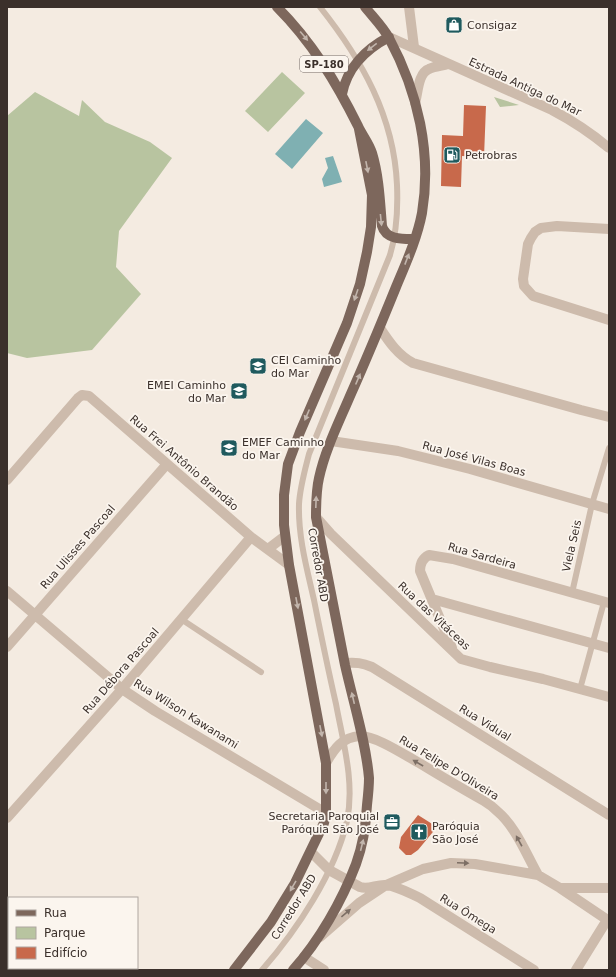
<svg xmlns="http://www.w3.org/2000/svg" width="616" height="977" font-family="'DejaVu Sans',sans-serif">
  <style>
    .green { fill: #b8c4a0 }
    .water { fill: #7fb0b2 }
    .building { fill: #c8694b }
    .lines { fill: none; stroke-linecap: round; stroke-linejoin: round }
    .service { stroke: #cdbbac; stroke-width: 6 }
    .minor { stroke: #cdbbac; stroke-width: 10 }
    .tertiary { stroke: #cdbbac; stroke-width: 10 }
    .primary { stroke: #7d675c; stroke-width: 10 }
    .oneway { fill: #c2b5ac }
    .oneway2 { fill: #7d6f65 }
    .labels { text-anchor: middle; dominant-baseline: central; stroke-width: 3.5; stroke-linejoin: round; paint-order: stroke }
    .shield { fill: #fbf5ee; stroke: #756b66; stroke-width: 1 }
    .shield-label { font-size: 10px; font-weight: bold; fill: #3b302b }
    .poi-label { font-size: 11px; fill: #3b302b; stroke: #fbf5ee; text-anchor: start }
    .street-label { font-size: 11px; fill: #3b302b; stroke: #fbf5ee }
  </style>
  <rect width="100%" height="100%" fill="#f4ebe1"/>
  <path class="green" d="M282 72 305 93 268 132 245 111Z
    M35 92 79 116 82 100 105 122 150 142 172 158 119 231 116 267 141 294 92 350 27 358 7 353V116Z
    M494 97 519 105 500 107Z"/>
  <path class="water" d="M306 119 323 133 292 169 275 154Z
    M333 156 342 182 324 187 322 179 328 168 325 158Z"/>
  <path class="building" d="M464 105 486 106 484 157 462 156 461 187 441 186 442 135 463 136Z
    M418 815 437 827 418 850 411 855H406L399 848 401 837Z"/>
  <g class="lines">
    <path class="service" d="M572 593 592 504 609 448
      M181 619 261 672
      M580 689 604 602
      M262 970C297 930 335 873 347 821 355 782 343 742 336 704 328 669 321 635 314 600 307 569 298 537 299 504 300 487 305 470 309 454L390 255C397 232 398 209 397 185 394 116 362 60 320 7"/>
    <path class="minor" d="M409 7 414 47
      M609 229 557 226 541 228 535 232 531 238 528 244 523 279 524 286 533 296 609 320
      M380 328C389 342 398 355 413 363L581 410 609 417
      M331 441 398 451 470 469 609 509
      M7 480 78 398 82 395 89 396 251 537 289 565
      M316 517 331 534 461 659 490 667 543 679 609 697
      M268 549 285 536
      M7 591 122 689 155 711 326 813
      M432 599 609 648
      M7 647 167 464
      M452 648 420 571C420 563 423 558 429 555L453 559 609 603
      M345 663C356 662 362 663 372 667L609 815
      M326 763C334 749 342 737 360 736 377 736 406 756 421 764 442 777 463 789 484 801 489 804 493 807 497 811 516 827 526 854 538 875
      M7 818 122 689 251 537
      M311 852 329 870 360 887C369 890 377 884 386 885 397 886 409 893 420 898L534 970
      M560 888H609
      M320 937 359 903 386 885 423 869 451 863 475 864 538 875 560 888 609 921
      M304 957 324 970
      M576 970 607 920"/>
    <path class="tertiary" d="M389 37 552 110C573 121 591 133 609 148
      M415 103C418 93 418 73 429 69 435 66 442 66 448 64"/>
    <path class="primary" d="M277 7C312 42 336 82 358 126 362 135 369 143 372 153 379 176 380 202 382 226 386 240 403 239 415 239
      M342 94C347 68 366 49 389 37
      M234 970 271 922 295 883 324 823 326 813V763L289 565 284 525V495L288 464 300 432 347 323 360 284 367 252 371 227 372 195 359 129
      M293 970C319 941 342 901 356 864 363 845 366 825 367 805 368 796 369 787 369 778 366 742 353 701 345 665 335 616 326 566 316 517 316 504 316 491 319 478 325 450 339 422 350 396 366 360 381 324 396 287 406 263 417 239 422 213 432 153 418 92 389 38 383 27 373 17 365 7"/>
  </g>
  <defs><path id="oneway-solid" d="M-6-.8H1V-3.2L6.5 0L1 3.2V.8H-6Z"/></defs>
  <g class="oneway">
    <use href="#oneway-solid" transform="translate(304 36) rotate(50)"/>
    <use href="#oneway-solid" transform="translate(372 47) rotate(142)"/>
    <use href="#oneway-solid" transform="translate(367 167) rotate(79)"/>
    <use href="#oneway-solid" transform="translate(381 220) rotate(84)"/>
    <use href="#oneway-solid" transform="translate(407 259) rotate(-69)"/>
    <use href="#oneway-solid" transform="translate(356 295) rotate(109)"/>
    <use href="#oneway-solid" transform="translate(358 379) rotate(-67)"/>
    <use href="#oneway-solid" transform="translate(307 415) rotate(113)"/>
    <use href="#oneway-solid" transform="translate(316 502) rotate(-88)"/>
    <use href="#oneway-solid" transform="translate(297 603) rotate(79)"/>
    <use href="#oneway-solid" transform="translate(353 698) rotate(-103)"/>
    <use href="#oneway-solid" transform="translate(321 731) rotate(79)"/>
    <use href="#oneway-solid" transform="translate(326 788) rotate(90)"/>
    <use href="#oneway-solid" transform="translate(362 845) rotate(-76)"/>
    <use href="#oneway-solid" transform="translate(293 886) rotate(120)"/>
  </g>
  <g class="oneway2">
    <use href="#oneway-solid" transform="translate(418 763) rotate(-150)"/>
    <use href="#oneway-solid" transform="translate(519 841) rotate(-119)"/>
    <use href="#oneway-solid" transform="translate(463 863) rotate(2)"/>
    <use href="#oneway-solid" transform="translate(346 913) rotate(-40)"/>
  </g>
  <defs>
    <g id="shop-square" transform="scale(0.9)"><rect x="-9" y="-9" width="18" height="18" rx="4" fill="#1f5a5e" stroke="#fbf5ee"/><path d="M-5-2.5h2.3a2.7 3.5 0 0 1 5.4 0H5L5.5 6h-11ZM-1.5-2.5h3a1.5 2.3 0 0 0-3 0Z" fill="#fff"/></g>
    <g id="fuel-square" transform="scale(0.9)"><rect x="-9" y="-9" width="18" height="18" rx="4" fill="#1f5a5e" stroke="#fbf5ee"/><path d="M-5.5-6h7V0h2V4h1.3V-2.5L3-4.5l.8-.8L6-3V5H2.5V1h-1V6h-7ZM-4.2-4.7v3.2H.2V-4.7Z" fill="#fff"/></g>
    <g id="school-square" transform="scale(0.9)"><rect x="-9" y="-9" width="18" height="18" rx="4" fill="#1f5a5e" stroke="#fbf5ee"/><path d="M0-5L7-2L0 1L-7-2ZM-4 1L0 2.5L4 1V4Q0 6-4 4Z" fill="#fff"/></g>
    <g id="office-square" transform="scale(0.9)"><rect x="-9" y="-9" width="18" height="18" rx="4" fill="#1f5a5e" stroke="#fbf5ee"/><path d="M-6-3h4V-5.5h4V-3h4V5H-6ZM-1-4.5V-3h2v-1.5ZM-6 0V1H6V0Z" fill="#fff"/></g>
    <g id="church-square" transform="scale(0.9)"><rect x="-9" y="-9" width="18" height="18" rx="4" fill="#1f5a5e" stroke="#fbf5ee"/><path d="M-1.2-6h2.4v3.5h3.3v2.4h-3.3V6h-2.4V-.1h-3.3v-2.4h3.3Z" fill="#fff"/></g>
  </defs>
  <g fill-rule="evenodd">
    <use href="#shop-square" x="454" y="25"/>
    <use href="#fuel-square" x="452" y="155"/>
    <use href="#school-square" x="258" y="366"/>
    <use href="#school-square" x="239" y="391"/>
    <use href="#school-square" x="229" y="448"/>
    <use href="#office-square" x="392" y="822"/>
    <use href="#church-square" x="419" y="832"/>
  </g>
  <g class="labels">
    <rect class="shield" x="300" y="56" width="48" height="16" rx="3"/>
    <g class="shield-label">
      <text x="324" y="64">SP-180</text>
    </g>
    <g class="poi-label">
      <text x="467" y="25">Consigaz</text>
      <text x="465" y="155">Petrobras</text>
      <text x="271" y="360">CEI Caminho<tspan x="271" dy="13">do Mar</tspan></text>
      <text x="226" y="385" text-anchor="end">EMEI Caminho<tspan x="226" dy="13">do Mar</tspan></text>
      <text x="242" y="442">EMEF Caminho<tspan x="242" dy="13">do Mar</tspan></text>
      <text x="379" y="816" text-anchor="end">Secretaria Paroquial<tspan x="379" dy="13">Paróquia São José</tspan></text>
      <text x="432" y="826">Paróquia<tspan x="432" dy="13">São José</tspan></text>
    </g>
    <g class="street-label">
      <text transform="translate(525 87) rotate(25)">Estrada Antiga do Mar</text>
      <text transform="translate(474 459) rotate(15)">Rua José Vilas Boas</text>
      <text transform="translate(184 463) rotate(41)">Rua Frei Antônio Brandão</text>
      <text transform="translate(572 546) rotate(-77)">Viela Seis</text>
      <text transform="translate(78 547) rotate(-49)">Rua Ulisses Pascoal</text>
      <text transform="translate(482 556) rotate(16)">Rua Sardeira</text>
      <text transform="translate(318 565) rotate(80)">Corredor ABD</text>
      <text transform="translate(434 616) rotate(43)">Rua das Vitáceas</text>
      <text transform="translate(121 671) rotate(-49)">Rua Débora Pascoal</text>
      <text transform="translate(186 714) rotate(32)">Rua Wilson Kawanami</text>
      <text transform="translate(485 723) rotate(32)">Rua Vidual</text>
      <text transform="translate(449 768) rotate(31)">Rua Felipe D'Oliveira</text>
      <text transform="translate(294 907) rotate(-58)">Corredor ABD</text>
      <text transform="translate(468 914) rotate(32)">Rua Ômega</text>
    </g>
  </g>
  <rect width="616" height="977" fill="none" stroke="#3b302b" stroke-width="16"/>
  <rect x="8" y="897" width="130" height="72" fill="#fbf5ee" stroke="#aea6a0"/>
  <rect x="16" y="910" width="20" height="6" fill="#7d675c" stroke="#aea6a0"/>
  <text x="44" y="917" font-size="12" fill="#3b302b">Rua</text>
  <rect x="16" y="927" width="20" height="12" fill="#b8c4a0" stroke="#aea6a0"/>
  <text x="44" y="937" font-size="12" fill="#3b302b">Parque</text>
  <rect x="16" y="947" width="20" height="12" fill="#c8694b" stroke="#aea6a0"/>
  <text x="44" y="957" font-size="12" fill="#3b302b">Edifício</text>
</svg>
